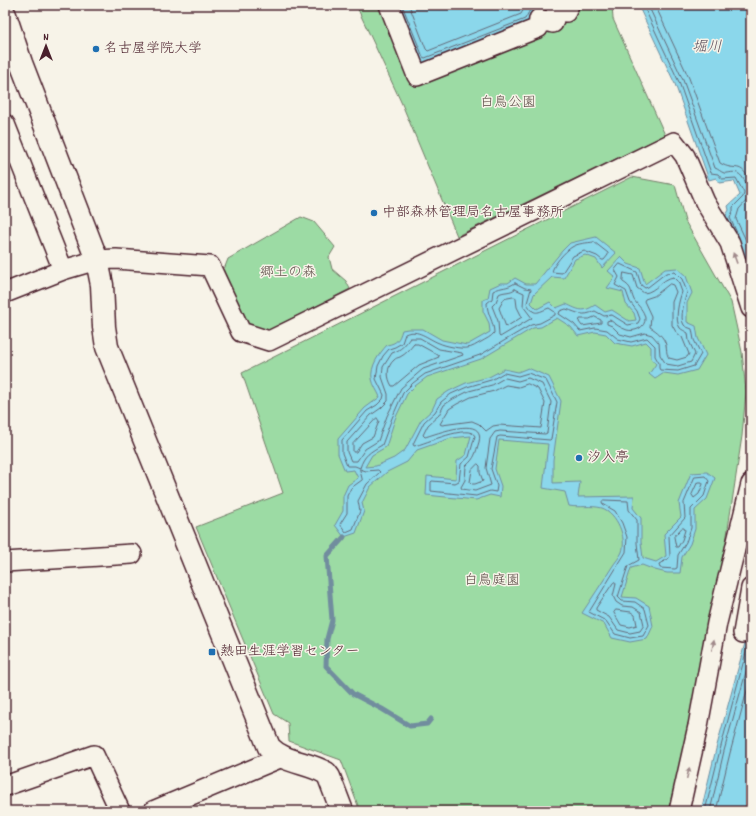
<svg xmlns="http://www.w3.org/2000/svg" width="756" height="816" font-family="Dekko,'Klee One',sans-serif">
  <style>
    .green { fill: #9cdba4; stroke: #737d68 }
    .water { fill: #8bd7eb; stroke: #718d9e }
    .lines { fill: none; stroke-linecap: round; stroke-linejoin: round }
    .shore { stroke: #646978; stroke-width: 1 }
    .stream { stroke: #718d9e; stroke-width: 5 }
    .street-casing { stroke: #4a1f2b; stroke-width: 22 }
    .secondary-casing { stroke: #4a1f2b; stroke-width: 25 }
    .street { stroke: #f7f3e8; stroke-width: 19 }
    .secondary { stroke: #f7f3e8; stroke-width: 22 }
    .oneway { fill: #a0898a }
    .poi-dot { fill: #1f6fb2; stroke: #f7f3e8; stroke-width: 1.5 }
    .labels { text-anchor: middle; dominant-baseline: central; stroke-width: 3; stroke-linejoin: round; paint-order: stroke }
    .poi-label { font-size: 14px; fill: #4a1f2b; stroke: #f7f3e8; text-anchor: start }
    .park-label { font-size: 14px; fill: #5e4e49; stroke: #f7f3e8 }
    .water-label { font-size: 15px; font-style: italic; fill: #5a4d5b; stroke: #f7f3e8 }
  </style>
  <rect width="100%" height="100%" fill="#f7f3e8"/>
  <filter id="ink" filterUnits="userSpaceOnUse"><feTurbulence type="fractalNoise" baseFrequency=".025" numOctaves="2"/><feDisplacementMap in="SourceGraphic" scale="8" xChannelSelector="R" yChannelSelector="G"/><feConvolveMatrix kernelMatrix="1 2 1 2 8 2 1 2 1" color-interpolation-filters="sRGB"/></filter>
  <g filter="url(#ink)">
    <path class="green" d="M356 5H612L613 19 665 135 457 236 402 104Z
      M632 177 675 185 685 221 731 302 742 352 746 392 742 436 712 634 668 811H360L341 760 289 741 288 723 274 714 196 527 283 493 242 373Z
      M301 217 314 222 335 247 329 257 332 269 346 281 350 289 267 331 245 323 223 272 228 259Z"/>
    <path class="water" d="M392 5H555L534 25 418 71Z
      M638 5H751V273L725 217 729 210 728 206 740 195 734 181 719 183 716 178 709 180 675 84Z
      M596 237 616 253 602 268 596 259 585 255 575 259 564 278 552 277 534 294 531 303 537 309 550 302 556 308 566 304C579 310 583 313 595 305L605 312 612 310 629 321 636 320 634 313 626 304 623 292 607 288 615 277 608 271 621 257 628 264 640 268 645 284 665 269 677 268 686 276 692 293 687 303V322L696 326 698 338 706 355 697 370 678 375 664 373 655 379 649 374 656 364 651 358V347L646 342 632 346 615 343 606 334 595 332 578 336 571 327 557 318 541 327 533 328 481 359 427 377 415 386 407 394 395 419 386 447 372 455 365 467 376 466 394 458 405 450 421 420 432 410 437 399 449 391 466 383 489 377 504 369 518 372 528 368 549 377 561 401 553 460V483L580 482 578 497 634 496 633 508 641 518V542L643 558 656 562 666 556 664 534 681 517 679 503 691 473 707 472 715 478 707 499 695 510V529L690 544 682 557 680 573H667L655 570 642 565 631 568 622 597 636 598 649 606 653 626 647 639 630 642 612 638 604 624 582 613C592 598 602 583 612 567 615 562 620 557 622 552 627 538 617 513 602 508 591 505 580 508 569 506L565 492 543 488 548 444 499 440 495 469 501 486 500 497 490 495 476 500 426 495 427 476 456 479 457 461 466 455 471 436 451 438 417 450 407 462 387 472 370 487 362 503 364 511 356 533 344 537 335 525 343 511V496L348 485 358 478 354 470 345 471 338 454V439L365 408 380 397C378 392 373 385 372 379 370 366 379 354 387 345 397 343 399 340 402 330L408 329H423L442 340 467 345 490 332 489 323 483 311V300L488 298 490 288 501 283H508L515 278 526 284H535L562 251 570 243Z
      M751 603V811H701L716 749 745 643Z"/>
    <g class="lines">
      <path class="shore" d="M402 5 423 57 425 58 525 19C531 9 530 4 544 7L545 5
        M409 5 426 49 428 51 521 14 526 5
        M643 5 679 82 711 173 718 174 722 179 736 178 744 193 743 197 733 207V211L730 218 739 237
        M648 5 683 80 715 168C718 169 721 172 724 173 727 174 732 171 737 173 744 175 750 191 748 199L739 209 736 219 751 251
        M655 5 689 78 720 163C736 173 740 159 751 183
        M594 242 608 253V255L604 260H602L597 256 584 251 573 256 562 273 552 272C553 265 565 251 572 247 578 243 587 243 594 242Z
        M620 264 637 272 641 285 645 288 648 287 666 273 675 272 682 279 687 292C685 299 679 318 684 325 685 327 690 328 692 329L694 340 701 354 694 366 678 371 660 370 659 368V363L655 356V346L647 338 631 342 618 339 607 330 595 328 580 331 574 324 559 314 560 311 566 309C579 313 582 317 595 311L604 316 612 315 628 325 638 323 640 319 637 311 630 302 626 291 615 285 619 277 615 270Z
        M624 273 633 275 637 288 644 293C656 292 662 278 674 277L678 281 682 292C679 300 674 320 680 328 682 330 685 331 688 333L689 341 695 354 691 362 678 366 666 364 660 355 659 343 652 335 645 333 631 337 620 334 612 326 607 324V321L610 320C615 324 621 328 627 330 634 332 646 328 645 318 644 310 638 306 634 300 630 291 633 288 623 282Z
        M515 283 525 288 531 289 527 303C534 317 538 312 549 308L555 312V315L540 323 531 325 480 355 425 374 413 383 403 393 392 418 382 445C370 452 364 455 360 468L355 466H347L342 453V440L367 411 377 405 383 399 384 395 376 379 378 366 383 356 389 349 395 347 402 343 405 334C418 328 428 339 439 343 445 346 461 349 467 348 472 348 477 344 481 342 486 339 491 337 494 333 494 322 487 314 487 303L492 299 493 291C503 286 506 289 515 283Z
        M670 284 673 285 676 292 672 302V325L676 332 682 337 689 354 687 357 677 360 669 358C666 353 667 351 666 345 664 337 657 331 650 327L651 316 644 301 645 299 654 296Z
        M515 289 524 293 523 306 532 318 500 337 499 336 498 321 492 306 496 302 499 294C504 291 510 293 515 289Z
        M515 297 516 299 517 307 522 317 506 327 499 308 504 299Z
        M595 317 601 320V323L582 326 579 322 580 319H589Z
        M410 338H420L439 349 462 353 463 355 423 369 401 388 387 416 378 441 365 449 357 461H351L347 452V442L371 415 381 408 388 401V394L382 377 383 367 392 353C401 350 405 345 410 338Z
        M414 344H418L438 355 439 357 419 365 394 386H392C387 378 386 367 394 360 396 358 397 358 400 357 406 354 410 349 414 344Z
        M504 373 518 376 528 373 546 380 557 402 551 439 550 440 500 436 497 437 491 469 497 486 496 492 490 491 476 496 431 491V482L432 481 455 483 459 481 461 464 469 457 475 436C469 423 425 444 414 446L413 444 424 422 435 412 441 402 451 394 467 387 491 380Z
        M505 378 518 381 528 378 542 384 551 402 547 433 545 434 500 431 495 432 490 439 486 468 491 485 475 491 462 489 461 487 465 480 466 466C476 457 475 454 479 442 486 414 436 434 425 437L423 435 428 425 439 415 444 405 453 399 469 391 492 385Z
        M528 384 538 389 545 403 541 428 499 425 493 426 486 431 479 424 472 421 442 425 440 424 449 409 457 404 471 397 494 391 506 385 518 387Z
        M377 418 379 421 373 437 362 443 356 452H353V444Z
        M478 464 480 466V473L483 481 475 484H472L470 482 472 470Z
        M360 469 366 471 378 470 380 472 367 484 358 501 360 511 353 529 346 532 340 524 347 513V496L351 488 362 480Z
        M695 477 705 476 709 481 704 496 691 509V528L686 542 678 555 677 568 675 569 660 568 659 564 668 559 670 556 669 536 685 518 684 503Z
        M698 482H702L703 484 699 494 694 498 692 495Z
        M604 500 628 501 629 510 637 520V543L639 560 628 566 618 597 622 601 635 602 645 609 649 625 643 636 630 638 615 634 606 621 589 612 626 552 627 537 622 523 615 511 603 504 602 502Z
        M682 528H684L685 530 682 540 678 547H676L674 537Z
        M615 582 616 584 613 596 616 602 622 606 633 607 641 612 644 625 640 631 630 633 618 630 609 617 596 610V608L613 583Z
        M616 610 631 612 635 615 637 625 630 627 621 625 614 613Z
        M705 811 720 750 749 641
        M710 811 724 751 751 654
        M716 811 730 753 751 676"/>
      <path class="stream" d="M344 537 327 556 332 620 327 639 326 666 353 694 382 709 410 726 427 724 431 719"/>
      <g class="street-casing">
        <path id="street" d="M389 5 417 76 538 28 539 19 553 23 557 9 566 12 569 5
          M5 124 63 270
          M5 293 63 270 97 260 116 259 210 266 241 332 269 341 674 142 685 156 705 202 730 243 751 308
          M5 562 132 554
          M743 633 751 588
          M5 786 94 755 120 811
          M153 811 282 757
          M679 811 698 726 717 623 751 484"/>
      </g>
      <g class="secondary-casing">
        <path id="secondary" d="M5 15 21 63 97 260 102 285 104 327 107 347 269 747C284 763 308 762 326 773L329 777 342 811"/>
      </g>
      <use href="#street" class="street"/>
      <use href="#secondary" class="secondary"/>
    </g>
    <defs><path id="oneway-solid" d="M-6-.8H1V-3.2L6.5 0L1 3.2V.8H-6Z"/></defs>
    <g class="oneway">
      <use href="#oneway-solid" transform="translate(735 258) rotate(-110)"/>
      <use href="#oneway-solid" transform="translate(713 645) rotate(-79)"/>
      <use href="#oneway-solid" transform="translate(688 773) rotate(-77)"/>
    </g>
  </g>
  <g class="poi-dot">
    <circle cx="96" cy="49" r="4"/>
    <circle cx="374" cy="213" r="4"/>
    <circle cx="579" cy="458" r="4"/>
    <rect x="208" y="648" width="8" height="8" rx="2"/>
  </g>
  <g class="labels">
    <g class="poi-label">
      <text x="104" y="49">名古屋学院大学</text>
      <text x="382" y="213">中部森林管理局名古屋事務所</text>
      <text x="587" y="458">汐入亭</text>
      <text x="220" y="652">熱田生涯学習センター</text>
    </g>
    <g class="park-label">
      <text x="508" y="103">白鳥公園</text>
      <text x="288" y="273">郷土の森</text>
      <text x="492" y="581">白鳥庭園</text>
    </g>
    <g class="water-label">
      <text x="707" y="48">堀川</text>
    </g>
  </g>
  <rect width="756" height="816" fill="none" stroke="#f7f3e8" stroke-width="20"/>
  <rect x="10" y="10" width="736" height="796" fill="none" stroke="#4a1f2b" stroke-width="1.5" filter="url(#ink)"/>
  <g transform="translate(46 46)" stroke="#f7f3e8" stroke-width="3" paint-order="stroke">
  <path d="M0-3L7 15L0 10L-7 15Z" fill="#4a1f2b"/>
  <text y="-6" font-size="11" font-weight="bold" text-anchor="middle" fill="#4a1f2b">N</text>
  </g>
</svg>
